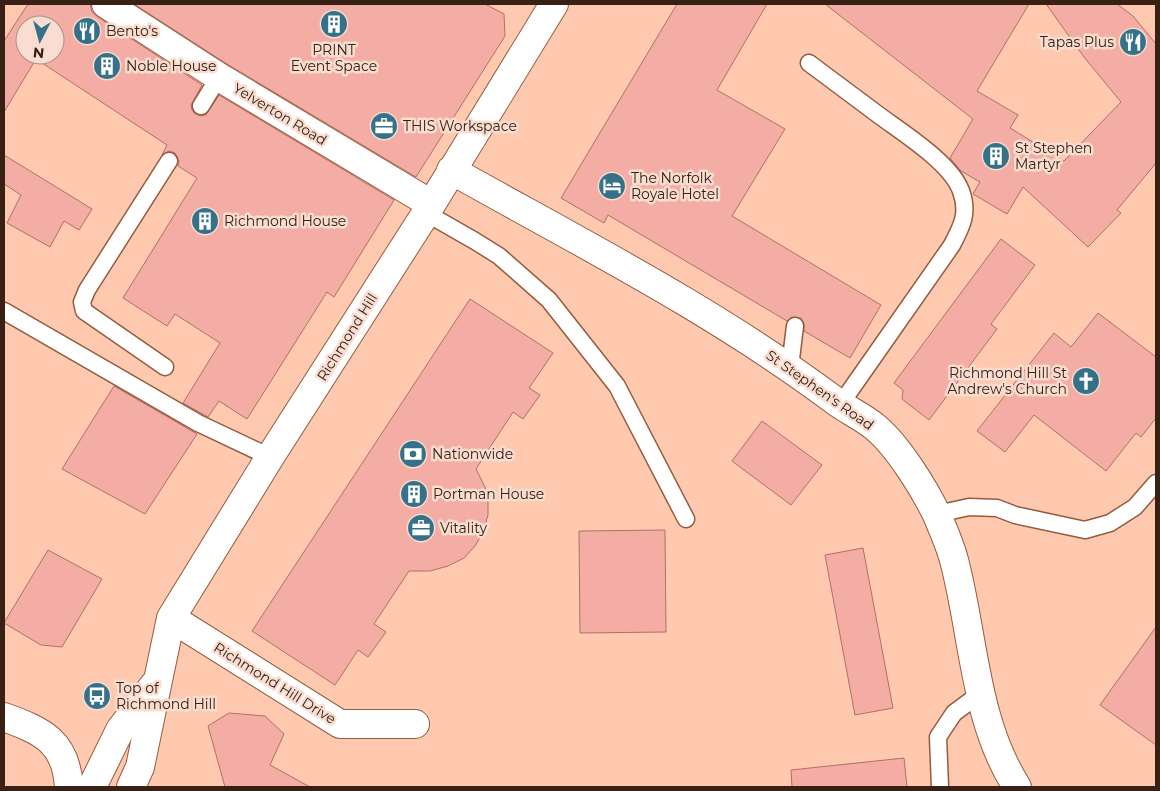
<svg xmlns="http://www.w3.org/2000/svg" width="1160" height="791" font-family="Montserrat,sans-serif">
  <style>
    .building { fill: #f4ada4; stroke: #b36f67; fill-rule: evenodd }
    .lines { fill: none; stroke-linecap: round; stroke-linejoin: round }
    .service-casing { stroke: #955b3e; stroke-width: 19 }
    .minor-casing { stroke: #955b3e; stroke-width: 30 }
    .service { stroke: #fff; stroke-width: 16 }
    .minor { stroke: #fff; stroke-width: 28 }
    .labels { text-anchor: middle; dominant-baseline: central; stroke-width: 5; stroke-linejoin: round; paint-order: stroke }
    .poi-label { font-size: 14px; fill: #392014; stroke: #f8ddd0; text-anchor: start }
    .street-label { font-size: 14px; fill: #392014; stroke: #f8ddd0 }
  </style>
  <rect width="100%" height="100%" fill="#fec9af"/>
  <path class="building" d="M28 4H90L92 12 98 17 202 85 191 105 192 110 195 114 201 116 206 115 219 95 394 200 334 297 327 292 247 419 219 401 208 417 183 403 220 343 175 314 167 326 123 298 197 178 178 166 179 161 175 153 169 151 162 155 167 145 36 59 4 112V41ZM25 25H55V55H25Z
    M134 4H485L504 14 505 36 416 177 227 64Z
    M677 4H767L717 90 785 129 732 216 881 305 850 358 804 331V323L801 318 792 317 787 321 608 215 604 223 561 198Z
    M825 4H1029L977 91 1018 115 1010 128 1064 161 1121 102 1084 57 1046 4H1117L1133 16 1156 44V163L1117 210 1121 213 1088 247 1023 187 1007 214 973 194 980 182 961 171 950 158 973 119Z
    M4 155 92 209 79 230 64 221 50 247 7 223 21 195 4 184Z
    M1001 239 1035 265 991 324 997 329 929 420 902 399 903 390 894 383Z
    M470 299 553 353 529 388 540 395 523 419 513 412 476 469 485 487 488 501V515L483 532 475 546 464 558 448 566 430 571H409L374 624 386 632 368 657 358 650 335 685 252 631Z
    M1098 313 1156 357V418L1141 437 1136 433 1106 471 1034 415 1005 452 977 431 1054 333 1071 347Z
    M114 386 197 434 145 514 62 469Z
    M762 421 822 465 791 505 732 461Z
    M665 530 666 632 580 633 579 531Z
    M863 548 893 708 855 715 825 555Z
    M48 550 102 579 62 647 41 645 4 623Z
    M1156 627V745L1100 705Z
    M229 713 265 716 284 734 270 765 310 787H225L208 726Z
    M904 758 907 787H792L791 770Z"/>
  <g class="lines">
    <g class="service-casing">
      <path id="service" d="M809 63C833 81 856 98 880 116 903 133 951 163 961 191 969 213 962 226 952 245L840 405
        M201 106 219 77
        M426 213 475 241 499 256 549 300 617 386 686 519
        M4 311 198 423 270 457
        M165 367 84 311 82 302 87 290 169 161
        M790 367 795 326
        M937 514 969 507 997 508 1015 515 1085 530 1110 523 1135 507 1156 483
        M940 787 938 737 954 713 981 693"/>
    </g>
    <g class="minor-casing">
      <path id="minor" d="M106 4 219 77 431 204
        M451 170C581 243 715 311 834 400 847 410 863 417 875 427 898 446 924 488 937 515 943 529 950 545 954 560 974 636 974 720 1017 787
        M171 618 340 724H415
        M4 717C42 731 66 741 69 787
        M92 787 120 730 154 685
        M131 787 140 767 171 618 270 457 426 213 554 4"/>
    </g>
    <use href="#service" class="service"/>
    <use href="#minor" class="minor"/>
  </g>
  <defs>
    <g id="building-disc" transform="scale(1.4375)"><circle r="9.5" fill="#357188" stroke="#f8ddd0"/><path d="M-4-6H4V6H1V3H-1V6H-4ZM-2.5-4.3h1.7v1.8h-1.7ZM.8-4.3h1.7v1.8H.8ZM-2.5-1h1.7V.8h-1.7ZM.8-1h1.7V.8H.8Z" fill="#fff"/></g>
    <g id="restaurant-disc" transform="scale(1.4375)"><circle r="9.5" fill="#357188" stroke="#f8ddd0"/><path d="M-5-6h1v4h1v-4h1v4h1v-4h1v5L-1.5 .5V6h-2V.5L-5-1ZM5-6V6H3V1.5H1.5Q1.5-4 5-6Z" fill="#fff"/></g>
    <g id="office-disc" transform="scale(1.4375)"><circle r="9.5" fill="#357188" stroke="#f8ddd0"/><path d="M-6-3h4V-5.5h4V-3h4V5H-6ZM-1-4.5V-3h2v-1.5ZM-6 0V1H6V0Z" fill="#fff"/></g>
    <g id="hotel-disc" transform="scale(1.4375)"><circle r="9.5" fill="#357188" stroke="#f8ddd0"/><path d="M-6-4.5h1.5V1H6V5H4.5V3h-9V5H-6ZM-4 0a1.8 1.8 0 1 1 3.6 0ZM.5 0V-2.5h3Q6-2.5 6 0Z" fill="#fff"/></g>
    <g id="church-disc" transform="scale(1.4375)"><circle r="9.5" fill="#357188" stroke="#f8ddd0"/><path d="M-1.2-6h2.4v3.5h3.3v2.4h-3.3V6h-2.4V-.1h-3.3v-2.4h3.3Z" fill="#fff"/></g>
    <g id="bank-disc" transform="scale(1.4375)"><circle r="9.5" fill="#357188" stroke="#f8ddd0"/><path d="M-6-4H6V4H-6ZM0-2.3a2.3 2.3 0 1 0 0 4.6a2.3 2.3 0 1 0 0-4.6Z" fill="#fff"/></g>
    <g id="bus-disc" transform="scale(1.4375)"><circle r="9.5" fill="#357188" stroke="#f8ddd0"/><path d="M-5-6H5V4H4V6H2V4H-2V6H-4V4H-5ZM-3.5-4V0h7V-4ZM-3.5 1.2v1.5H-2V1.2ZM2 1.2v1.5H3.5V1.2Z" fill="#fff"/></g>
  </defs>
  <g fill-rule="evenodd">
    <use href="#building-disc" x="334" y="24"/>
    <use href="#restaurant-disc" x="87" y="31"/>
    <use href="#restaurant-disc" x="1133" y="42"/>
    <use href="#building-disc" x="107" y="66"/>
    <use href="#office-disc" x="384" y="126"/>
    <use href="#building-disc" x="996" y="156"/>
    <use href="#hotel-disc" x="612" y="186"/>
    <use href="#building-disc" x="205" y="221"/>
    <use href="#church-disc" x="1086" y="381"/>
    <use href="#bank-disc" x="413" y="454"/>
    <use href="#building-disc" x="414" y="494"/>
    <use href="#office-disc" x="421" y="528"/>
    <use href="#bus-disc" x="97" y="696"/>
  </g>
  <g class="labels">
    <g class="poi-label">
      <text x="106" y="31">Bento's</text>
      <text x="1114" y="42" text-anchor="end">Tapas Plus</text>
      <text x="334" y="50" text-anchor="middle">PRINT<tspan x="334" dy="16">Event Space</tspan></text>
      <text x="126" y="66">Noble House</text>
      <text x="403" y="126">THIS Workspace</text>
      <text x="1015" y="148">St Stephen<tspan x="1015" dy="16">Martyr</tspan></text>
      <text x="631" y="178">The Norfolk<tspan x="631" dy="16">Royale Hotel</tspan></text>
      <text x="224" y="221">Richmond House</text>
      <text x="1067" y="373" text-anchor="end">Richmond Hill St<tspan x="1067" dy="16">Andrew's Church</tspan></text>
      <text x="432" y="454">Nationwide</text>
      <text x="433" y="494">Portman House</text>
      <text x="440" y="528">Vitality</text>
      <text x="116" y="688">Top of<tspan x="116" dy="16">Richmond Hill</tspan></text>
    </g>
    <g class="street-label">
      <text transform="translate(280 114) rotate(31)">Yelverton Road</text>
      <text transform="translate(347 337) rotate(-58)">Richmond Hill</text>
      <text transform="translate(820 390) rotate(35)">St Stephen's Road</text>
      <text transform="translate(275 683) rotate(32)">Richmond Hill Drive</text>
    </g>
  </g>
  <rect width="1160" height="791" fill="none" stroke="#392014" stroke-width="10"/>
  <g transform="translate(40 40) rotate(186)"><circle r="24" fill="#f8ddd0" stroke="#ac9185"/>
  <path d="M0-4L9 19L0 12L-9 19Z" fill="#357188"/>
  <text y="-8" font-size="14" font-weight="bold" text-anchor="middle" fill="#392014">N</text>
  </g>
</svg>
